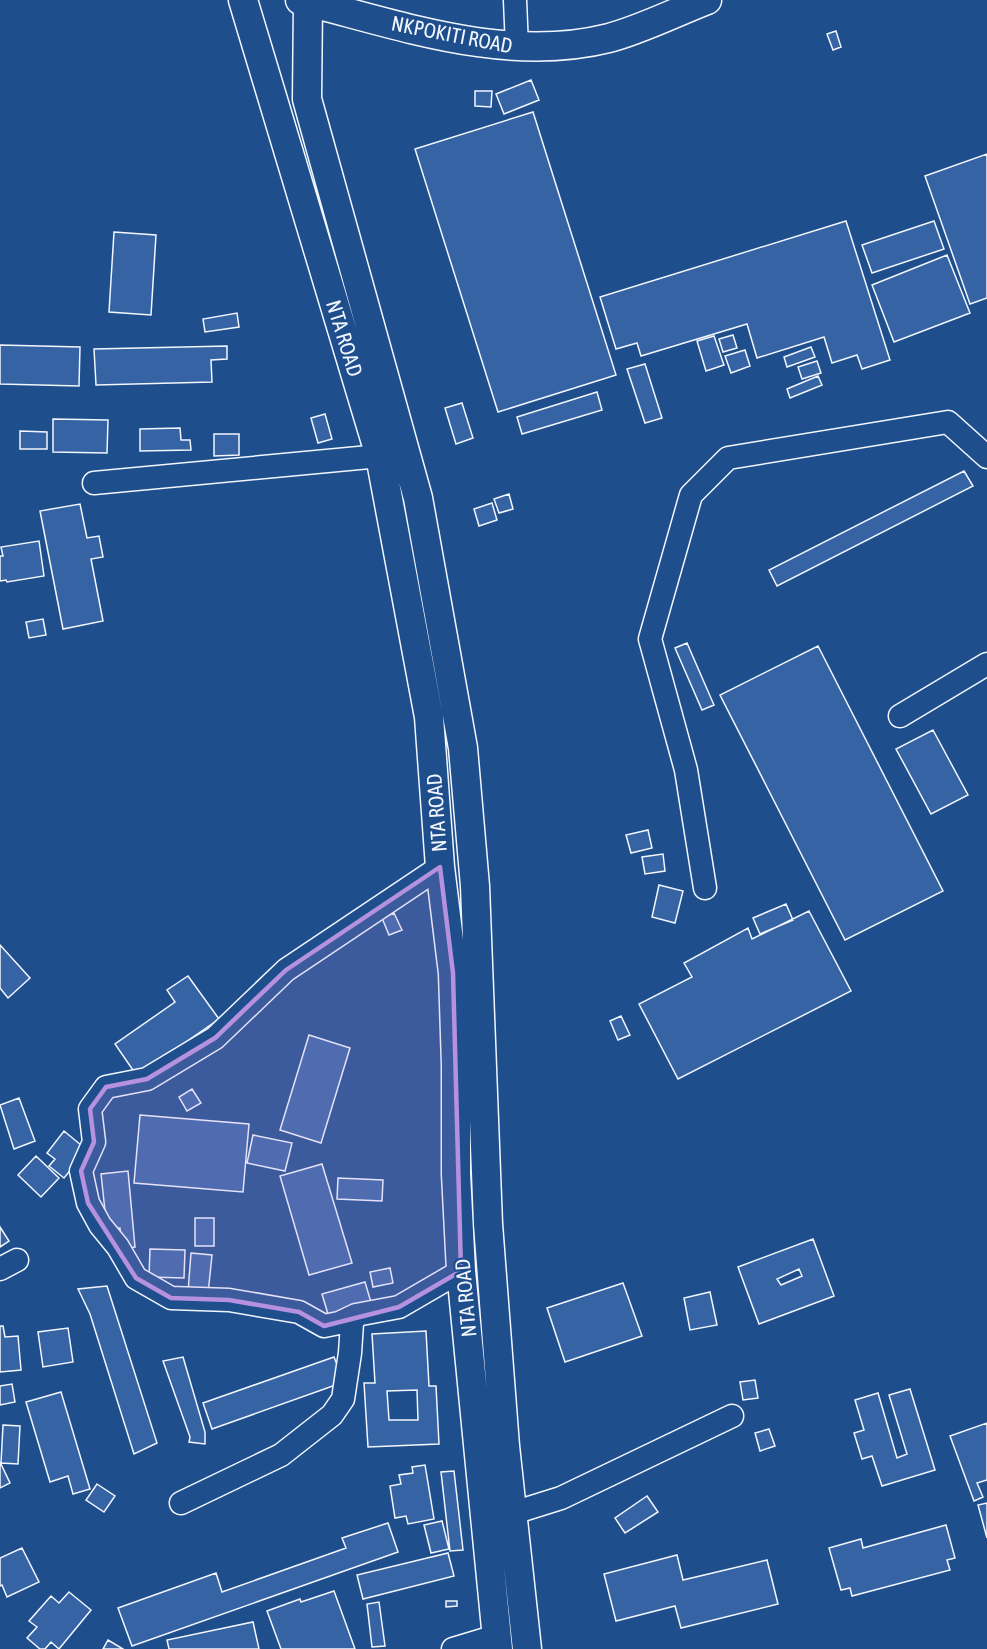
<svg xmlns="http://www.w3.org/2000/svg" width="987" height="1649" font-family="'Asap Condensed',sans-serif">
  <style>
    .building { fill: #3563a3; stroke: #f2f6ff; stroke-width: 1.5; fill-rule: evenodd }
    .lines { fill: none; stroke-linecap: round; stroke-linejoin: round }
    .minor-casing { stroke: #f2f6ff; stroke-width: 25 }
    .major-casing { stroke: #f2f6ff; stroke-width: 31 }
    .minor { stroke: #1f4e8c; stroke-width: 22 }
    .major { stroke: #1f4e8c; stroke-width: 28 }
    .marked { fill: #b691df; fill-opacity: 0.2; stroke: #b691df; stroke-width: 4.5; stroke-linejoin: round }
    .labels { text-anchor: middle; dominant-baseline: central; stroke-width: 4.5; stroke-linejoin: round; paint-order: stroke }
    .street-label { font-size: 21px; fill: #f2f6ff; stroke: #1f4e8c }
  </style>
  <rect width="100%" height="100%" fill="#1f4e8c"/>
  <path class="building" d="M836 31 841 47 833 50 827 34Z
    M531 80 539 100 504 114 496 94Z
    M475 91H492L491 107 475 106Z
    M533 112 616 375 498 412 415 149Z
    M987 154V298L970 304 925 176Z
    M846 221 890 360 862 369 857 355 832 363 824 337 757 358 747 324 641 356 637 343 616 349 600 297Z
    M934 221 944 249 872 273 862 245Z
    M114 232 156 235 151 315 109 312Z
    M947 255 970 313 894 342 872 285Z
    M237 313 239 327 205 332 203 319Z
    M733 335 737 348 723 352 719 339Z
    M714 336 724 365 706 371 697 341Z
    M0 345 80 347 79 386 0 384Z
    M227 346V359L211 360 212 382 96 385 94 349Z
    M811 347 815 357 787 367 784 357Z
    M745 350 750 366 731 373 725 356Z
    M817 361 821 373 802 379 798 367Z
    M645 364 662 418 645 423 627 369Z
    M818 376 822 385 790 398 787 389Z
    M597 392 602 410 522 434 517 417Z
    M462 403 473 438 456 444 445 408Z
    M325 414 332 439 318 443 311 418Z
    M53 419 108 420 107 453 53 452Z
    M180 428 181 440H190L191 450 140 451V429Z
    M20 431 47 432V449H20Z
    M214 434H239V455L214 456Z
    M964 471 973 486 777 586 769 570Z
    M509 494 513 509 499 513 494 499Z
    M492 503 497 520 479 526 474 509Z
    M80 504 87 538 99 536 103 557 91 559 103 621 63 629 40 511Z
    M39 541 44 576 7 582 6 580 0 581V556H3L1 547Z
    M43 619 46 635 29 638 26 622Z
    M687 643 714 705 702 710 675 648Z
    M818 646 943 891 845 940 720 695Z
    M933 730 968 795 931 814 896 749Z
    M648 830 652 848 631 853 626 835Z
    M663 854 665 871 645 874 642 857Z
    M659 885 683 891 675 923 652 917Z
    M786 904 793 920 760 934 753 918Z
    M809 911 851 991 678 1079 639 1004 692 977 684 963 748 928 752 939Z
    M394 913 402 930 389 935 382 918Z
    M0 945 30 978 8 998 0 988Z
    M188 976 219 1019 137 1076 115 1044 175 1002 167 990Z
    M621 1016 630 1035 618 1040 610 1021Z
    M309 1035 350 1048 321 1143 280 1130Z
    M192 1089 201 1103 187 1111 179 1097Z
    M19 1098 35 1141 14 1149 0 1105Z
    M140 1115 249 1124 243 1192 134 1183Z
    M64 1131 87 1150 64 1178 49 1166 55 1159 47 1153Z
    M253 1135 292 1143 285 1171 247 1163Z
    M36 1156 59 1178 41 1197 18 1175Z
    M322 1164 352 1263 309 1275 280 1176Z
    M128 1171 135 1247 122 1249 120 1228 107 1229 101 1174Z
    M338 1178 383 1180 382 1201 337 1199Z
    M195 1218H214V1246H195Z
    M0 1227 9 1241 0 1247Z
    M813 1239 834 1296 759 1324 738 1267ZM799 1269 802 1276 781 1285 777 1279Z
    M150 1249 185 1250 184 1278 149 1277Z
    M191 1253 212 1255 208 1294 188 1292Z
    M390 1268 393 1283 373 1287 370 1272Z
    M365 1282 373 1309 330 1321 322 1294Z
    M623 1283 642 1336 565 1362 547 1308Z
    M107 1286 157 1443 134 1454 90 1314 78 1289Z
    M710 1292 717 1325 690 1330 684 1298Z
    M0 1326H3L5 1337 18 1336 21 1370 0 1372Z
    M68 1328 73 1362 43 1367 38 1332Z
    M426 1331 429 1386H436L439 1444 368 1447 364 1383H375L372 1334ZM417 1390 418 1420H389L387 1391Z
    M183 1357 205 1432V1444L189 1442 190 1437 163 1361Z
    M334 1357 344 1382 212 1429 203 1403Z
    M755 1380 758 1398 743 1400 740 1382Z
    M12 1384 15 1402 0 1405V1386Z
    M910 1389 935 1470 882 1486 872 1456 862 1459 854 1433 864 1430 855 1400 878 1393 897 1458 907 1454 889 1395Z
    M61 1392 90 1489 73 1494 68 1476 50 1482 26 1402Z
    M987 1423V1480L977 1483 983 1497 974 1501 950 1436Z
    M3 1425 20 1426 18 1464 1 1463Z
    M769 1429 775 1446 760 1451 755 1433Z
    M0 1462 10 1483 0 1488Z
    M425 1465 434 1519 408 1524 406 1516 395 1518 390 1486 401 1484 399 1475 413 1473 412 1467Z
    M454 1471 463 1550 450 1551 441 1472Z
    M97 1484 115 1496 104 1512 86 1500Z
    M647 1496 658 1512 625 1533 615 1518Z
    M987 1503V1538L978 1505Z
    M442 1521 449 1549 431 1553 424 1525Z
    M388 1523 398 1552 132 1646 118 1608 216 1573 222 1592 346 1548 342 1538Z
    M946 1525 955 1558 947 1560 950 1570 852 1596 850 1588 841 1590 829 1548 861 1539 863 1548Z
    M22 1548 39 1582 7 1597 2 1585 0 1586V1558Z
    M448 1553 454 1576 363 1599 357 1575Z
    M677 1555 683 1580 767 1560 778 1604 681 1628 675 1606 616 1621 604 1574Z
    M334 1591 355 1649H281L267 1611 300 1599 301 1602Z
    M69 1592 91 1610 59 1649 51 1642 45 1649H40L27 1638 37 1627 29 1621 51 1596 59 1603Z
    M446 1601H457V1606L446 1607Z
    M379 1602 385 1646 372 1647 367 1604Z
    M253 1622 259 1649H169L167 1640Z
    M108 1640 123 1649H103Z"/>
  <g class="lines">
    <g class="minor-casing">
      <path id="minor" d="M515 0 517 47
        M94 483 380 456
        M900 716 987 664
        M705 888 686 770 650 639 691 495 728 458 948 422 987 457
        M0 1269 17 1260
        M356 1315 339 1323 324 1326 299 1312 229 1300 171 1298 136 1278 118 1247 100 1225 88 1203 81 1171 94 1142 90 1109 106 1087 147 1079 215 1038 286 970 440 867
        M181 1503 281 1455 332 1415 343 1399 350 1353 352 1323 356 1315 399 1307 461 1271
        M513 1513 561 1498 732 1416
        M453 1649 496 1636"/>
    </g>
    <g class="major-casing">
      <path id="major" d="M243 0 380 456 429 717 440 867 453 973 456 1065V1174L461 1271 498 1649
        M300 0C400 25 506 64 609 38 640 30 676 12 707 0
        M308 2 307 99 418 498 463 748 475 886 488 1224 505 1446 527 1649"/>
    </g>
    <use href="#minor" class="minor"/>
    <use href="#major" class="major"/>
  </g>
  <path class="marked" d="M440 867 453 973 461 1271 399 1307 324 1326 299 1312 229 1300 171 1298 136 1278 88 1203 81 1171 94 1142 90 1109 106 1087 147 1079 215 1038 286 970Z"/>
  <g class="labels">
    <g class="street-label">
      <text transform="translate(452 34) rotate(11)">NKPOKITI ROAD</text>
      <text transform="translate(345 338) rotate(73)">NTA ROAD</text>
      <text transform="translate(436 813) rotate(-94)">NTA ROAD</text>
      <text transform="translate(465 1298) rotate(-95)">NTA ROAD</text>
    </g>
  </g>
</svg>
